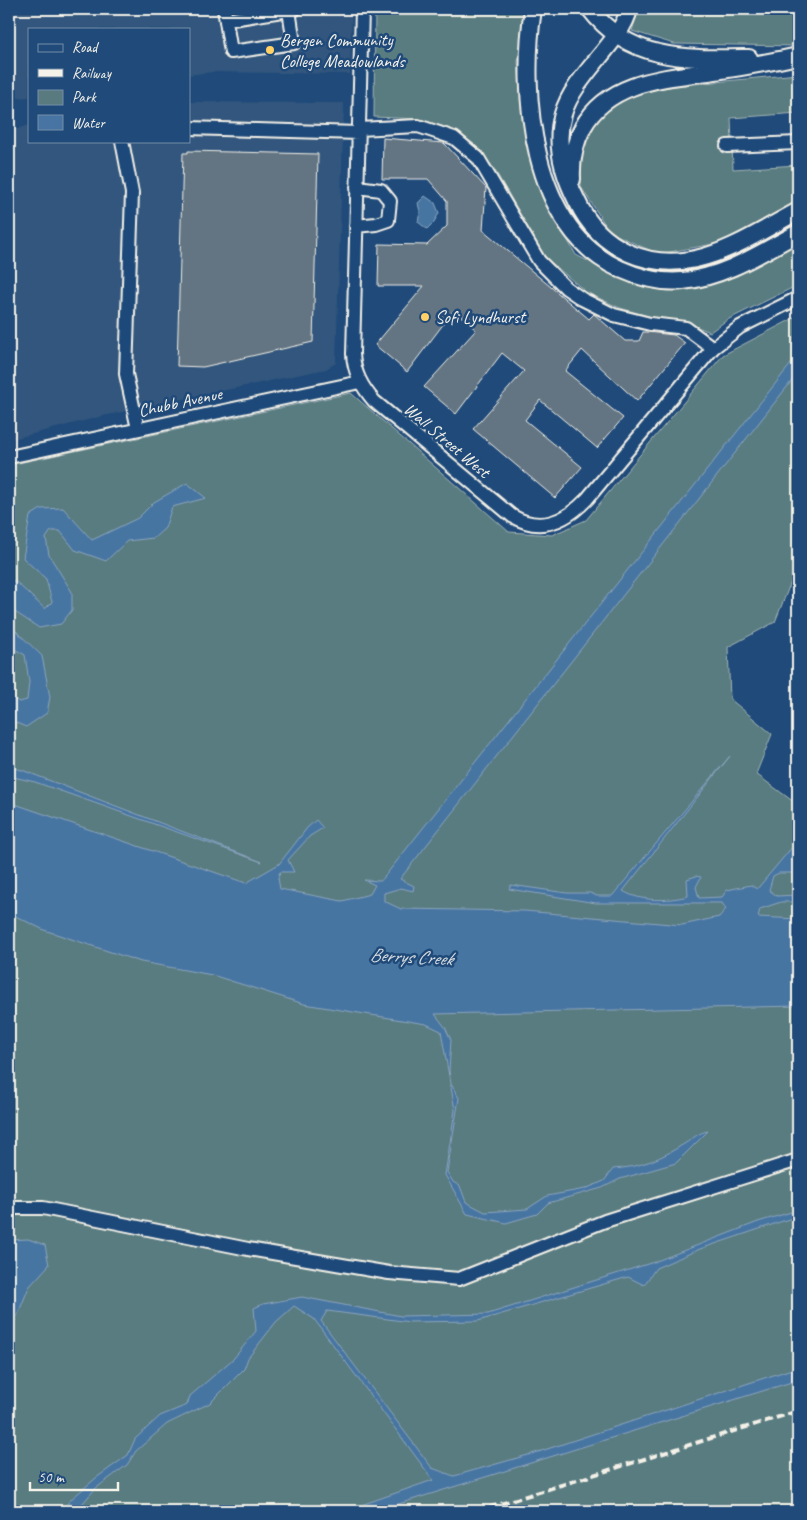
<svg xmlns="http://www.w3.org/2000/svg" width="807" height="1520" font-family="Caveat,sans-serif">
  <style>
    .built { fill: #33577d }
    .green { fill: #597b80; stroke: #a6b6b4 }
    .water { fill: #4774a2; stroke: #8ca6be }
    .building { fill: #637583; stroke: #f4f1e8 }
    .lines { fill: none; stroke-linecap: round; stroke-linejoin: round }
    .minor-casing { stroke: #f4f1e8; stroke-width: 16 }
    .major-casing { stroke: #f4f1e8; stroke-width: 20 }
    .minor { stroke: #1f4a7a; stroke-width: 12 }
    .major { stroke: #1f4a7a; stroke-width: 16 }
    .rail { stroke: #f4f1e8; stroke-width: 4; stroke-dasharray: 8 4; stroke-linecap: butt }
    .poi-dot { fill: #ffd166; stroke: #1f4a7a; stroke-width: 2 }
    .labels { text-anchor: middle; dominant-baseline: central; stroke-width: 5; stroke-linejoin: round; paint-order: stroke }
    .poi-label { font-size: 18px; fill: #f4f1e8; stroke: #1f4a7a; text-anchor: start }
    .street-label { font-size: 18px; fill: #f4f1e8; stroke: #1f4a7a }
    .water-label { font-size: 19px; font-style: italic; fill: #dadede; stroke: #1f4a7a }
  </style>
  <rect width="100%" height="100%" fill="#1f4a7a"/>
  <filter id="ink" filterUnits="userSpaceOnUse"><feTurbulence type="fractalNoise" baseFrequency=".02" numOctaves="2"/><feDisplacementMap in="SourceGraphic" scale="10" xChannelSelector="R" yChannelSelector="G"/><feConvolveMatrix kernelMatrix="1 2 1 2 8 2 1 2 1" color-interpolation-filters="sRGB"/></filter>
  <g filter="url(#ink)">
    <path class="built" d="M9 9H352L350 74 212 72 189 75V29H29V97L9 99Z
      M189 102 344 103 336 363 326 369 103 416 9 440V132L29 125V141H189Z"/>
    <path class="green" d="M375 9H527L518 62 526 143 551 211 576 255 632 284 668 291 694 289 738 275 798 243V285L727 320 710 332 683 321 652 317 620 308 586 292 546 258 493 167 474 144 451 129 420 119 374 117Z
      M639 9H798V46L674 44 632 31Z
      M798 74V113L731 118 733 169 798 165V201L719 243 658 254 610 232 581 187 582 153 594 119 626 95 674 86Z
      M798 316V564L775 622 728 647 730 699 772 734 756 774 798 805V1511H9V465L351 393 509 532 552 535 586 520 723 355Z"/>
    <path class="water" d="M425 196 435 203 439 213 434 222 427 229 418 222 420 212 418 203Z
      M798 355V373L400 879 414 886 413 891 401 888 384 893V901L401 909 525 911 682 925 719 917 726 909 722 903H596L509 889 511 885 567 893H590L597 896H612L730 756 623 891C641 902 668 901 688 896L687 879 696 876 701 877 696 887 699 898 722 897 727 890 751 885 757 889 798 840V873H779L773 876 769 890 777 896 798 895V902H781L760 909 758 917 798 919V1006L435 1014 445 1027 451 1040 449 1071 451 1084 459 1098 447 1172 453 1182 460 1186 466 1202 485 1212 527 1209 547 1196 585 1189 604 1181 613 1169C641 1167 660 1159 684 1144 693 1139 697 1133 708 1131L676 1163 620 1179 602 1188 548 1203 537 1214 506 1223 467 1214 445 1175 455 1110 441 1031 426 1024 304 1004 212 975 141 962 44 930 9 913V802L246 883 279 864 307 828 316 820 323 828 310 836 288 860 294 872H280L278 878 280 889 342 901 370 894 375 885 364 880 381 881Z
      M187 483 206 498 172 507 165 528 154 538 127 541 106 561 75 550 60 531H51L46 538 49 555 72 592V610L61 624 39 628 9 608V580L16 582 45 609 52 602 46 579 23 558 30 516 41 509 63 508 92 540 138 518 154 502Z
      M9 624 42 656 50 697 47 713 26 727 9 720V696L19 702 27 700 29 682 25 655 9 646Z
      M9 767 22 770 262 862 35 782 9 776Z
      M798 1210V1216L700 1249 656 1268 644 1285 628 1277 478 1321 410 1322 327 1311 321 1321 432 1468 454 1476 535 1453 798 1367V1380L376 1511H344L433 1480 314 1319 294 1306 276 1322 248 1358 244 1369 210 1403 167 1424 136 1451 127 1465 95 1489 76 1511H62L70 1500 96 1478 128 1455 135 1439 160 1416 187 1405 190 1396 234 1358 256 1331 254 1308 263 1304 302 1297 401 1316 488 1314 654 1262 758 1222Z
      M28 1239 45 1245 49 1265 29 1287 9 1336V1240Z"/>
    <path class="building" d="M383 138 444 143 486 188 483 230 589 319 594 314 625 341H639L643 332H647L674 335 685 343 637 401 582 350 565 371 623 418 597 448 540 400 525 420 582 467 555 498 473 429 524 371 502 353 456 414 424 387 476 330 454 310 407 372 375 345 424 286H378L379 244 427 245 447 226V201L428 179H382Z
      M188 151 318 154 313 342 203 367 177 366 183 153H188Z"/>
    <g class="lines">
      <g class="minor-casing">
        <path id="minor" d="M224 9 231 52 294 43 289 10 295 9
          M362 9 353 354C354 373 362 387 374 401L512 516C541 533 566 521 587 499L713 348 740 327 798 298
          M226 20 289 10
          M189 128 359 133
          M359 129 418 126 454 138 478 158 539 261 566 288 582 299 614 315 650 324 686 328 713 348
          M122 141 132 193 126 374 138 429
          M727 146 798 143
          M356 226 376 224 388 220 390 201 381 190 357 187
          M9 457 360 382
          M9 1208H43L248 1249 389 1273 459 1279 605 1221 798 1160"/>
      </g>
      <g class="major-casing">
        <path id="major" d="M533 9C520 93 531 229 620 269 640 278 662 283 683 281 725 277 762 252 798 233
          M590 9C630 62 688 59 749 58
          M629 9C622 42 574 75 563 114 554 144 563 174 577 201 588 225 605 242 629 253 690 280 746 239 798 211
          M572 179C571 161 574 144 583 127 609 80 667 78 715 71 743 67 771 62 798 56"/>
      </g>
      <use href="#minor" class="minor"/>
      <use href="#major" class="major"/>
      <path class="rail" d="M478 1511 798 1411"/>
    </g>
  </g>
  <g class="poi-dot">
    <circle cx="270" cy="50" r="5"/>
    <circle cx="425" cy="317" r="5"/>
  </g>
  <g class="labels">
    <g class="poi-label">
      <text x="280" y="40">Bergen Community<tspan x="280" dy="21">College Meadowlands</tspan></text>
      <text x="435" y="317">Sofi Lyndhurst</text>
    </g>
    <g class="street-label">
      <text transform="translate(180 402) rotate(-12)">Chubb Avenue</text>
      <text transform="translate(447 440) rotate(40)">Wall Street West</text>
    </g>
    <g class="water-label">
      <text transform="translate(411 957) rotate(3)">Berrys Creek</text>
    </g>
  </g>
  <rect width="807" height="1520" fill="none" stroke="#1f4a7a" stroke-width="30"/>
  <rect x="15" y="15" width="777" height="1490" fill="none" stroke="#f4f1e8" stroke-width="2" filter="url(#ink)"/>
  <rect x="28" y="28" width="162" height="115" fill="#1f4a7a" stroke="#748da6"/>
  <rect x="38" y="44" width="25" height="8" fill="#1f4a7a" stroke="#748da6"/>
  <text x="72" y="52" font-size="15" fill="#f4f1e8">Road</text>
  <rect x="38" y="69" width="25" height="8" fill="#f4f1e8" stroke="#748da6"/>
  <text x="72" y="78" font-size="15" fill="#f4f1e8">Railway</text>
  <rect x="38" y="90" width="25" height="15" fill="#597b80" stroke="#748da6"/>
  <text x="72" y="102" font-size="15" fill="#f4f1e8">Park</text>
  <rect x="38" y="115" width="25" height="15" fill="#4774a2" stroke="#748da6"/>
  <text x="72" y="128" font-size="15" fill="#f4f1e8">Water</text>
  <path d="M30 1482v8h88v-8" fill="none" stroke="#f4f1e8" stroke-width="2.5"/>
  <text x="38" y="1482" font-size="15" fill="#f4f1e8" stroke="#1f4a7a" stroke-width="4" paint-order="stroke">50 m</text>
</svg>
